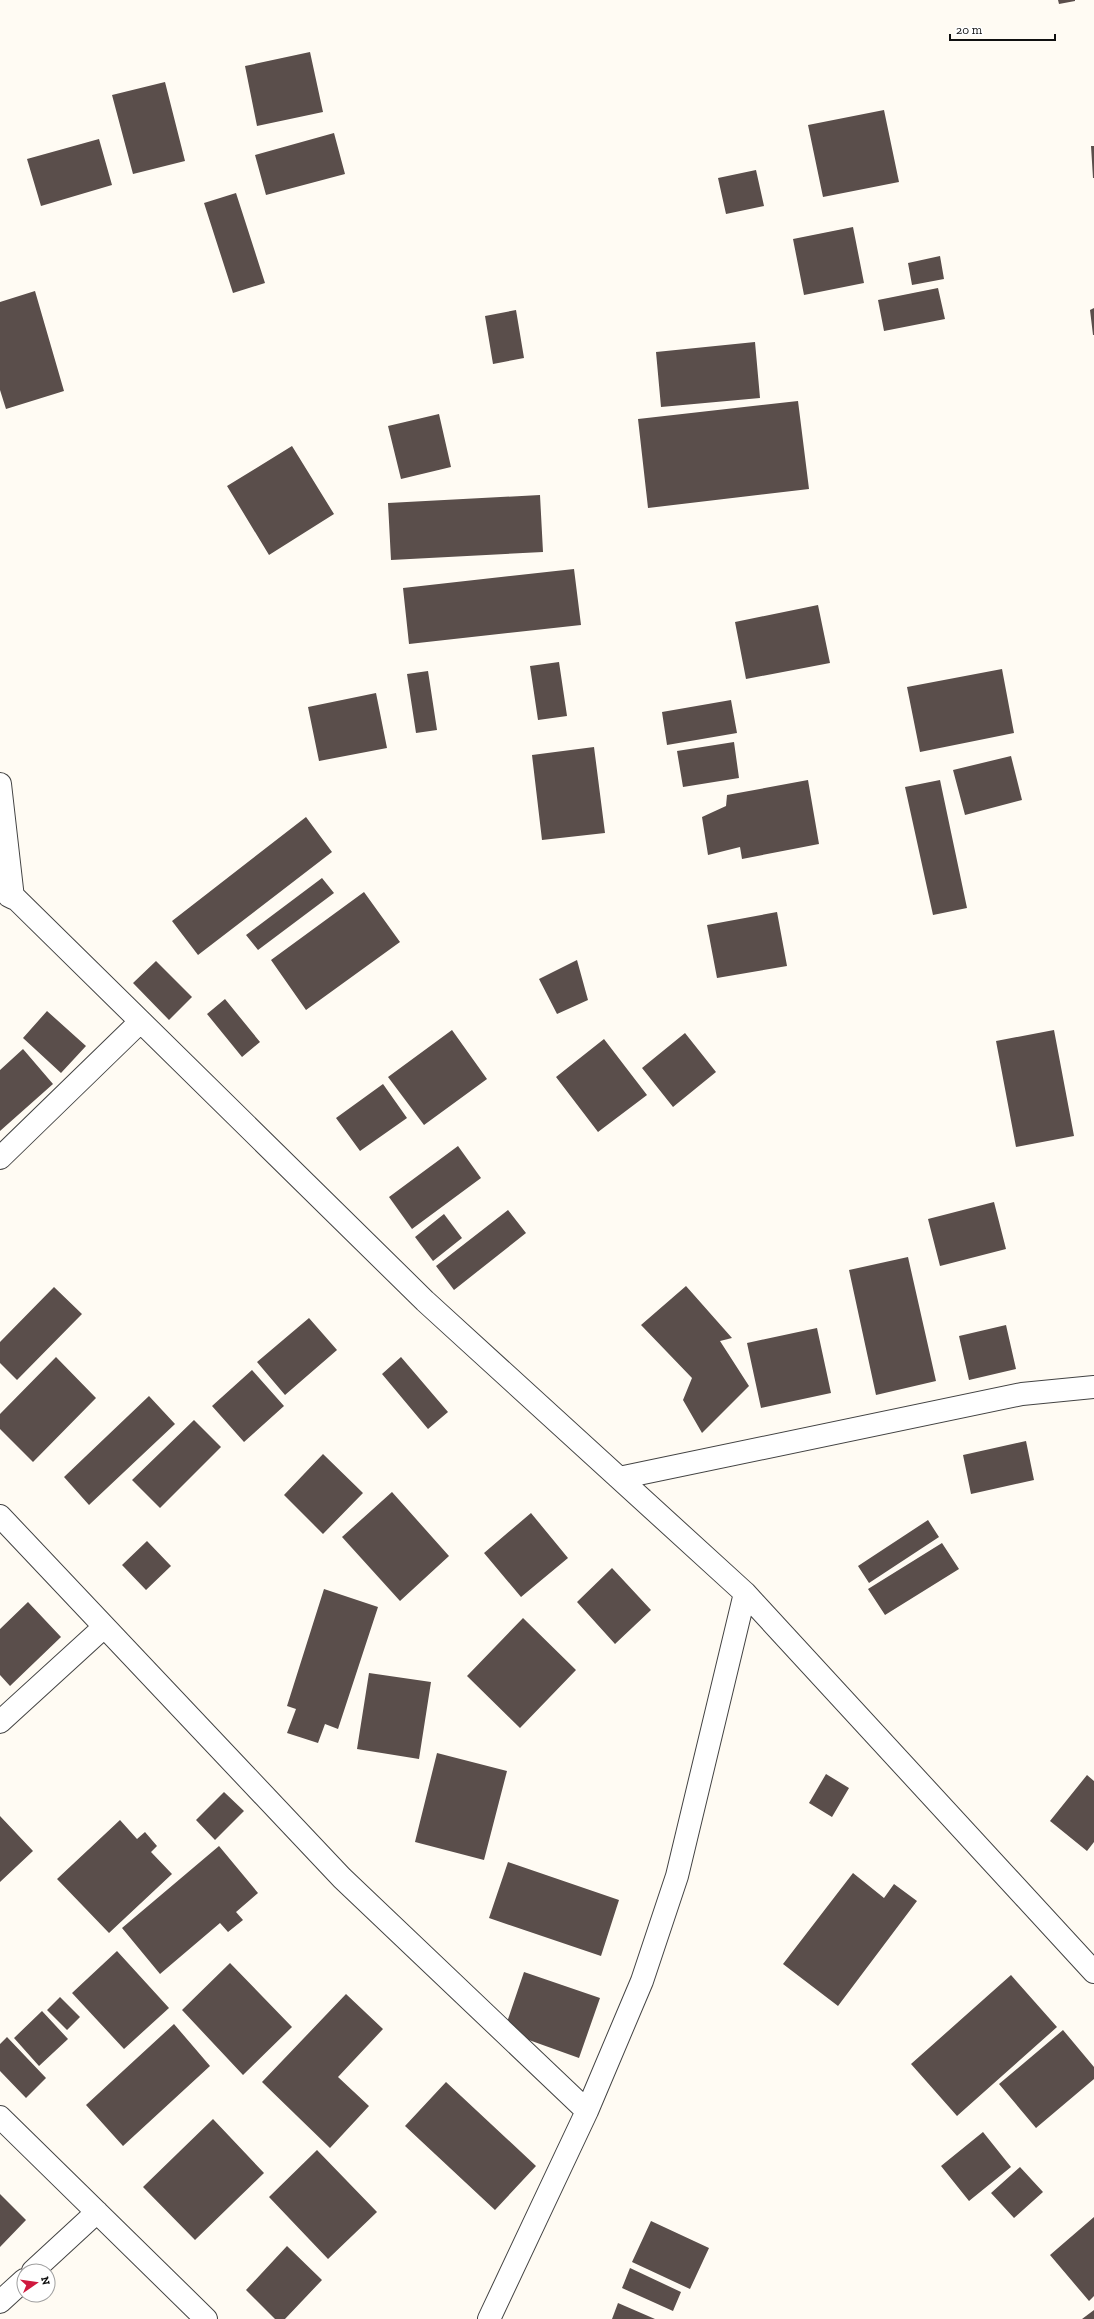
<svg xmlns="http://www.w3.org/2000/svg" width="1094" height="2319" font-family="'Zilla Slab',serif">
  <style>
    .building { fill: #5a4e4b }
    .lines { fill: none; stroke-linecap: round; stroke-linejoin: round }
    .street-casing { stroke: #434343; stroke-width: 24 }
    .street { stroke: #fff; stroke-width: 22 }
  </style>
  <rect width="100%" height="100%" fill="#fffbf3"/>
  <path class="building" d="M1058 0H1075V1L1059 4Z
    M310 52 323 112 257 126 245 66Z
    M165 82 185 161 133 174 112 95Z
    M884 110 899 182 823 197 808 125Z
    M334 133 345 174 266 195 255 155Z
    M99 139 112 185 41 206 27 159Z
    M1091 146H1094V178H1093Z
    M756 170 764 206 726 214 718 178Z
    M236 193 265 283 233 293 204 203Z
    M853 227 864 283 804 295 793 239Z
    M940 256 944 279 912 285 908 263Z
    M938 288 945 319 884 331 878 300Z
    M35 291 64 391 6 409 0 390V302Z
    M1094 308V335H1093L1090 310Z
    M516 310 524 358 493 364 485 316Z
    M755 342 760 398 661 407 656 352Z
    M798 401 809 489 648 508 638 419Z
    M439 414 451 467 401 479 388 426Z
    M292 446 334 514 269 555 227 486Z
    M540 495 543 552 391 560 388 503Z
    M574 569 581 625 409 644 403 588Z
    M818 605 830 663 746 679 735 622Z
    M559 662 567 716 538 720 530 666Z
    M1002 669 1014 733 920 752 907 687Z
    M428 671 437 730 416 733 407 674Z
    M376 693 387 748 319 761 308 707Z
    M731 700 737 733 667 745 662 712Z
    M734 742 739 778 683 787 677 751Z
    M594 747 605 833 542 840 532 755Z
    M1011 756 1022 800 965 815 953 770Z
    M808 780 819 844 742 859 740 847 708 855 702 817 726 806 727 795Z
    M940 780 967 908 933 915 905 787Z
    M306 817 332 852 198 955 172 921Z
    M322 878 334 893 258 950 246 935Z
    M364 892 400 942 306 1010 271 960Z
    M777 912 787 966 717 978 707 925Z
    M577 960 588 1000 557 1014 539 979Z
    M156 961 192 997 169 1020 133 983Z
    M225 999 260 1042 242 1057 207 1014Z
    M47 1011 86 1046 61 1073 23 1038Z
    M452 1030 487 1079 424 1125 388 1077Z
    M1054 1030 1074 1136 1016 1147 996 1041Z
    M685 1033 716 1072 673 1107 642 1068Z
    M604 1039 647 1095 598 1132 556 1077Z
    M23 1049 53 1084 0 1131V1070Z
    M383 1084 407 1118 360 1151 336 1118Z
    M458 1146 481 1178 412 1229 389 1197Z
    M994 1202 1006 1249 940 1266 928 1219Z
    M508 1210 526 1233 454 1290 436 1266Z
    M444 1214 462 1238 433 1261 415 1237Z
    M908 1257 936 1381 876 1395 849 1270Z
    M686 1286 732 1338 720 1341 749 1386 702 1433 683 1400 692 1378 641 1325Z
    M54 1287 82 1314 17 1380 0 1363V1342Z
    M309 1318 337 1350 285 1395 257 1362Z
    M1006 1325 1016 1369 969 1380 959 1336Z
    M817 1328 831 1393 761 1408 747 1343Z
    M56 1357 96 1398 33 1462 0 1429V1414Z
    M401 1357 448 1412 428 1429 382 1374Z
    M252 1370 284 1406 244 1442 212 1406Z
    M149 1396 175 1424 89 1505 64 1477Z
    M194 1420 221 1447 160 1508 132 1480Z
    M1026 1441 1034 1480 971 1494 963 1455Z
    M323 1454 363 1493 323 1534 284 1495Z
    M392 1492 449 1556 400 1601 342 1537Z
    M531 1513 568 1558 521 1597 484 1553Z
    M928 1520 939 1537 869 1583 858 1566Z
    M147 1541 171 1566 146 1590 122 1565Z
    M942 1543 959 1569 885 1615 868 1589Z
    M612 1568 651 1610 615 1644 577 1602Z
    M324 1589 378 1607 338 1729 325 1724 318 1743 287 1733 296 1709 287 1706Z
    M28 1602 61 1637 10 1686 0 1675V1629Z
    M523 1618 576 1670 520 1728 467 1676Z
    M369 1673 431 1682 419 1759 357 1749Z
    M437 1753 507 1771 484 1860 415 1842Z
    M826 1774 849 1788 832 1817 809 1803Z
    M1087 1775 1094 1781V1842L1087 1851 1050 1821Z
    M224 1792 244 1811 215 1840 196 1820Z
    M0 1816 33 1851 0 1882Z
    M120 1820 137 1839 145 1832 157 1846 151 1852 172 1874 109 1933 57 1879Z
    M219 1846 258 1893 236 1912 243 1920 228 1932 220 1923 160 1974 122 1928Z
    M508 1862 619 1900 601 1956 489 1918Z
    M853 1873 884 1898 894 1884 917 1901 838 2006 783 1964Z
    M117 1951 169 2008 124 2049 72 1993Z
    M230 1963 292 2027 243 2075 182 2010Z
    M524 1972 600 1998 579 2058 504 2031Z
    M1011 1975 1057 2027 957 2116 911 2064Z
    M346 1994 383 2029 338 2077 369 2106 330 2148 262 2082Z
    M60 1997 80 2017 67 2030 47 2010Z
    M42 2011 68 2039 39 2066 14 2038Z
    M174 2024 210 2066 123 2146 86 2105Z
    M1063 2030 1094 2067V2079L1036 2128 999 2084Z
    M7 2037 46 2078 26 2098 0 2071V2044Z
    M446 2082 536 2166 495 2210 405 2126Z
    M213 2119 264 2173 195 2240 143 2187Z
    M983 2132 1011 2167 969 2201 941 2166Z
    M317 2150 377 2212 328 2259 269 2197Z
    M1020 2167 1043 2192 1014 2218 991 2193Z
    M0 2194 26 2220 0 2247Z
    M1094 2217V2296L1089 2301 1050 2255Z
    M651 2221 709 2248 690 2289 632 2262Z
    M287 2246 322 2280 285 2319H275L246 2290Z
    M630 2268 681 2292 673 2311 622 2288Z
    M618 2303 655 2319H612Z
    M1094 2310V2319H1082Z"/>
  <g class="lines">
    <g class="street-casing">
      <path id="street" d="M0 784 13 898 9 896
        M0 883 425 1301 745 1593 1094 1972
        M0 1158 140 1022
        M619 1478 1022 1394 1094 1387
        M0 1516 342 1878 587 2111
        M0 1722 104 1627
        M0 2117 206 2319
        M33 2271 97 2212
        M0 2302 24 2280
        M489 2319 587 2111 642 1981 677 1876 745 1593"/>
    </g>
    <use href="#street" class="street"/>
  </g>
  <g transform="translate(36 2283) rotate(77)"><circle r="19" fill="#ffffff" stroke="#9f9f9f"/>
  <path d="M0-3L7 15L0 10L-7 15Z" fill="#cf193e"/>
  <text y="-6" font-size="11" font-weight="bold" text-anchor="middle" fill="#101010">N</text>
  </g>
  <path d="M950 34v6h105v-6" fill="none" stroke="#101010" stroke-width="2"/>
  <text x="956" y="34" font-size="12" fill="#101010" stroke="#ffffff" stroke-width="3" paint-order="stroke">20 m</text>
</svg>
